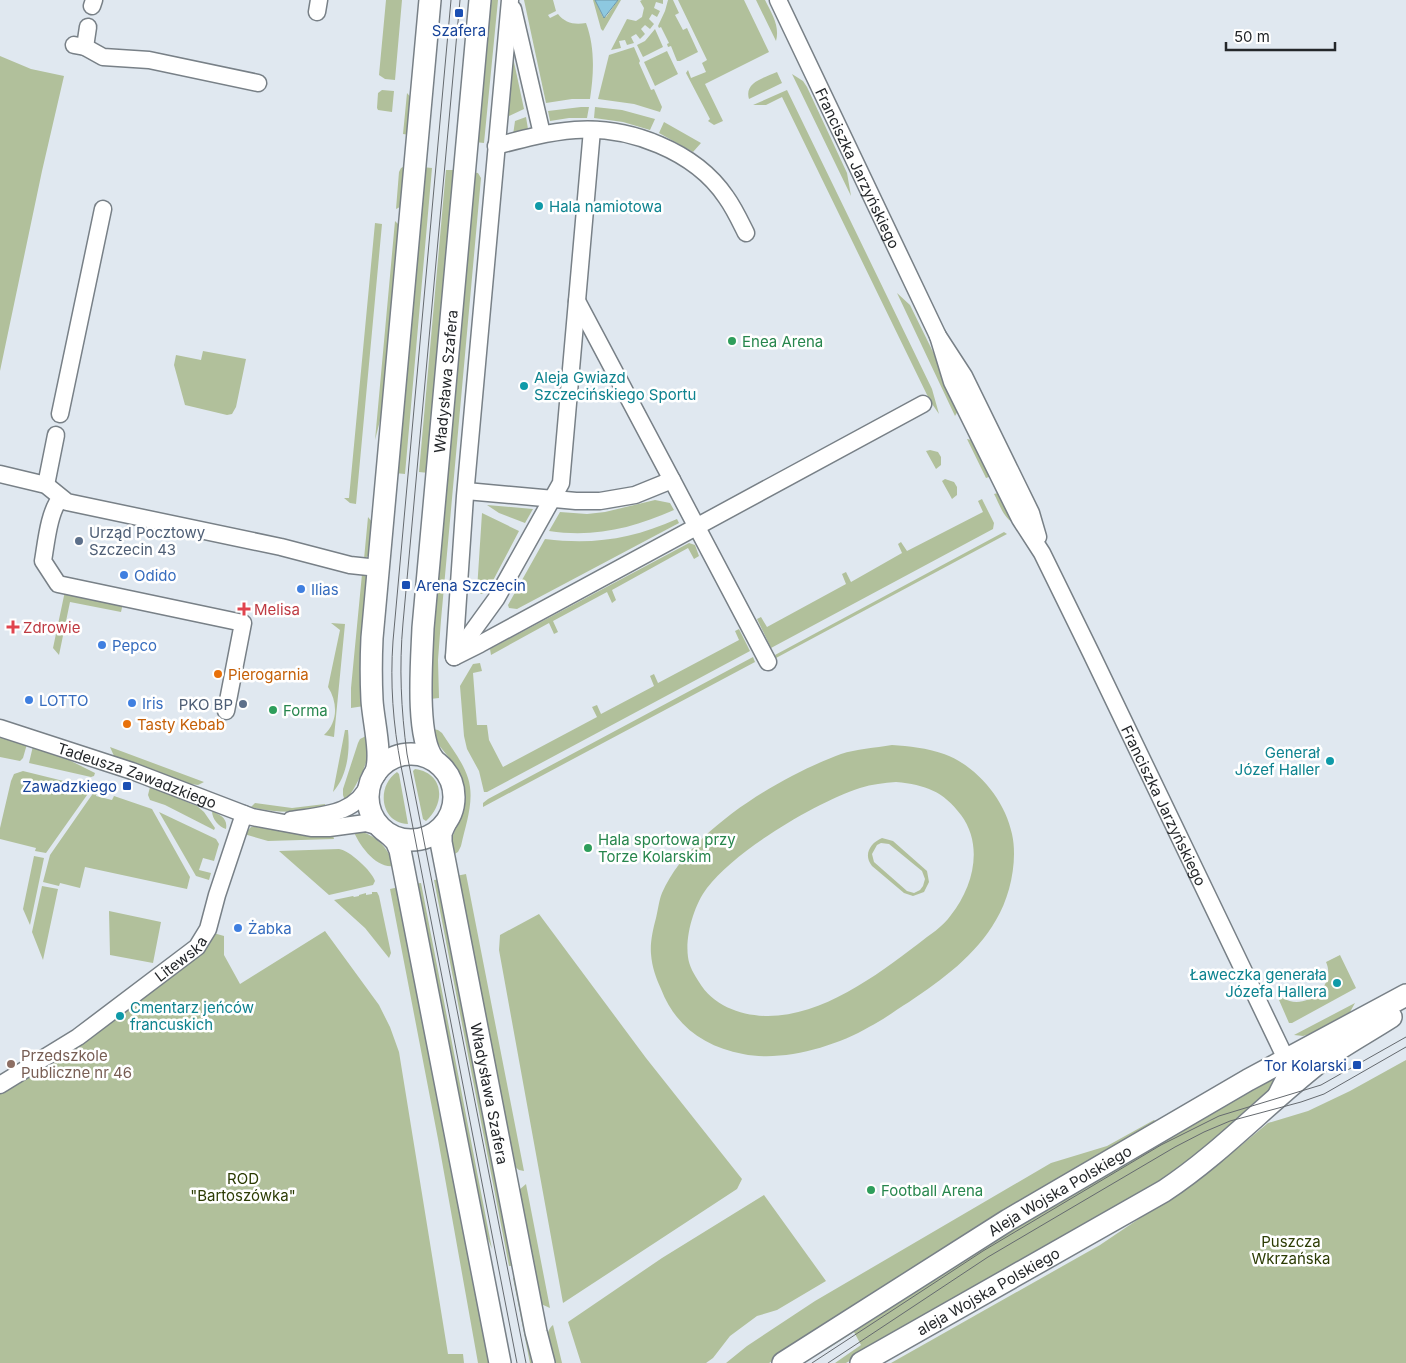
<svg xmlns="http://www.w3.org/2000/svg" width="1406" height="1363" font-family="Inter,sans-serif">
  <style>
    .green { fill: #b1c09b; fill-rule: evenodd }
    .water { fill: #8dc8e0; stroke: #6e98a9 }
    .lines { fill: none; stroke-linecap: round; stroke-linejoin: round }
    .minor-casing { stroke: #788087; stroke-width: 19 }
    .major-casing { stroke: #788087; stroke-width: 24 }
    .minor { stroke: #fff; stroke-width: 16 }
    .major { stroke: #fff; stroke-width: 21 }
    .tram { stroke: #656a6f; stroke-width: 1 }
    .transit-dot { fill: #1a4fb4; stroke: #fff; stroke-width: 2 }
    .culture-dot { fill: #0f9aa8; stroke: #fff; stroke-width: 2 }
    .leisure-dot { fill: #2e9e5b; stroke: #fff; stroke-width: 2 }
    .service-dot { fill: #5c6f8a; stroke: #fff; stroke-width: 2 }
    .shop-dot { fill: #3f7fe0; stroke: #fff; stroke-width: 2 }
    .health-dot { fill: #e0444e; stroke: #fff; stroke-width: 2 }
    .food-dot { fill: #e8710a; stroke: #fff; stroke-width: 2 }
    .education-dot { fill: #8d6e63; stroke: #fff; stroke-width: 2 }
    .labels { text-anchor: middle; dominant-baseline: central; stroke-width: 5; stroke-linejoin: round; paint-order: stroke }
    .transit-label { font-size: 15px; fill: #164399; stroke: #fff; text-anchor: end }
    .street-label { font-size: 15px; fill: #24272a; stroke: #fff }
    .culture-label { font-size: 15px; fill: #0d838f; stroke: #fff; text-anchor: start }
    .leisure-label { font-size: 15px; fill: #27864d; stroke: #fff; text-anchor: start }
    .service-label { font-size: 15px; fill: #4e5e75; stroke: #fff; text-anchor: start }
    .shop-label { font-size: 15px; fill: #366cbe; stroke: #fff; text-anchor: start }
    .health-label { font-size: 15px; fill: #be3a42; stroke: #fff; text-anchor: start }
    .food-label { font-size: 15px; fill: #c56008; stroke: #fff; text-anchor: start }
    .education-label { font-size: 15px; fill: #785e54; stroke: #fff; text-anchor: start }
    .park-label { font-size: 15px; fill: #2c3c04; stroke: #fff }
  </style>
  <rect width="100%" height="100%" fill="#e0e8f0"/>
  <path class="green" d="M386 0H402L395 80 385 79 379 75Z
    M488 0H498L484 143 475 142Z
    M524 0H553L556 11 548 15 550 18 558 14C565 23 574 25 586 23 595 47 594 73 590 99H572L546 103Z
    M593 0H595L603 17H606L618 0H621L603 31 601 29Z
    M642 0H663V4L656 2 654 8 660 11 657 17 652 14 649 19 654 24 650 29 645 25 641 29 645 34 640 39 636 34 631 37 634 43 627 45 625 40 619 41 621 48 611 50 627 19 636 21 642 17 644 8 640 1Z
    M668 0H673L679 13 675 15 683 30 687 28 698 52 680 61H677L671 46 668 47 667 44 669 43 661 27 659 28 658 26 665 11Z
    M678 0H744L769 52 705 84 723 121 714 125 708 121 710 119 686 73 688 70 691 78 706 72 702 63 707 60Z
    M756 0H765C772 14 780 26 776 41Z
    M655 29 663 47 643 57 637 45 645 41Z
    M634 47 640 61 639 63 651 90 654 89 662 107 660 112 634 104 598 99 609 55Z
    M511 48 524 109 505 118Z
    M667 51 678 74 655 86 644 62Z
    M0 56 31 69 64 76 42 171 0 371Z
    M777 72 782 83 749 99C744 82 764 78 777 72Z
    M792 74 803 81 807 87 847 173 851 196Z
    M382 90 394 91 392 112 378 110 377 108 378 93Z
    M787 90 932 389 939 414 930 401 782 97 766 105H753Z
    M407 93 413 100 410 135 403 134Z
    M581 107H589L587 118H569L550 121 548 111Z
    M595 107 622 110 655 119 650 130 623 122 594 118Z
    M526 117 528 129 513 135 515 121Z
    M664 122 701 143 693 152 659 133Z
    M407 165 402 206 396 209 399 172 401 168Z
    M422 167 432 168 405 474 395 473Z
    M446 170H456L429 473 419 472Z
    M471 172 478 173 481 178 441 620 438 660 439 698 430 699 429 649Z
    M395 221 399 225 383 409 375 440Z
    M375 223 382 224 356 504 350 503 344 498H349Z
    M897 293 910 305 958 403V411L955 416Z
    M203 351 246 359 236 407 232 414 227 415 185 405 174 365 176 355 201 360Z
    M967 439 972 440 991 474 989 477 986 478Z
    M930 450 938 452 941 457V465L936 469 926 451Z
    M945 479 954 482 957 487V495L952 499 942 481Z
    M998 493 1006 499 1016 524C1004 520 1000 505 994 494Z
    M982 499 994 523 993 529 771 648 757 619 761 617 767 627 846 584 842 574 846 572 851 582 902 553 898 544 901 542 907 551 983 512 978 501Z
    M655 500 670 503 674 510C633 528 594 538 549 531L560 512 587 514 605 512Z
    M487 505 533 509 525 523 499 513Z
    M482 513 519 531 487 592 481 594 477 590Z
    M368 517 373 523C373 535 376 552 364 559Z
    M677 519 679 523 517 609 509 608 508 605 545 539C594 545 632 539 677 519Z
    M1004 532 1007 534 776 658 775 655Z
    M689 543 695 545 699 556 694 559 688 548 612 590 616 600 612 603 607 592 553 621 558 632 554 634 549 623 491 655 490 649Z
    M362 574 368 578 364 706 351 708V688Z
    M65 591 123 603 121 612 70 602 59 655 53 648Z
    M331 623 345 624 334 737 324 735C338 722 338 703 328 687L340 630Z
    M739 629 750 651 487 792H484L479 771 467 749 464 736 460 686 473 664 480 663 482 671 473 673 477 725H487L489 740 503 767 597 717 592 707 597 705 601 714 654 686 650 676 654 674 658 683 739 640 735 631Z
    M753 657 755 662 483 807V803L488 799Z
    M433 729 438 730 442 733C451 747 463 762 468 778 475 800 466 823 461 846L458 852 453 855 452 838 464 808V785L458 769 438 744Z
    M345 730H348C350 750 348 775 333 792Z
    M0 736 27 744 23 758 20 761 0 757Z
    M366 736C367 742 368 747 368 753 368 764 353 793 345 801L343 795V789L358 743 360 739Z
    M892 745C909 746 927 748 944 754 977 766 1005 800 1012 834 1018 861 1010 897 996 920 976 955 942 980 909 1002 896 1010 883 1020 869 1027 835 1047 782 1062 743 1054 705 1047 675 1026 661 989 656 978 652 967 651 954 650 943 653 929 656 918 658 910 659 900 662 893 690 830 779 777 841 754 856 749 875 748 892 745ZM896 782C926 785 943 791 961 815 984 846 973 887 951 915 943 927 929 935 918 944 876 976 822 1016 768 1016 742 1016 713 1006 699 982 694 974 689 966 688 957 685 936 694 905 707 888 736 850 815 803 860 788 872 784 884 783 896 782Z
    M33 746 57 754 95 773 94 776 91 777 29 763Z
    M110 747 204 782 198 785 190 784 114 756Z
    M415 769C444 773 446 803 426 821L423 819 413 771Z
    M23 771 92 788 46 853 35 851 36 848 0 839V828L11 781 14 774Z
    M397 772 399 774 408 824C380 823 376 786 397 772Z
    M150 787 197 806 204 812 215 828 214 830 165 805 150 800 148 795Z
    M96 789 98 790 96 796 112 800 114 796 152 809 190 877 187 889 85 867 80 888 60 883 59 886 43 882 50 855Z
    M255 803 292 808 325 804 326 809C300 812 277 814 251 807Z
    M212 811C220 815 228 818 226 829 219 827 212 819 212 811Z
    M159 812 216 839 219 844 214 861 203 858 199 870 211 873 209 880 196 876Z
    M251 827H256L284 831H332L334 839 268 841 244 834Z
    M353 830C373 832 389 847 394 866 376 869 359 845 353 830Z
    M882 838 893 841 927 871 929 882 924 892 913 896 904 893 872 866C863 855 870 843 882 838ZM881 843 889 844 922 871 925 879 923 886 920 890 914 893 907 891 874 862 872 854 877 845Z
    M339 849C349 850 372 871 375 881L373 885 329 895 279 851Z
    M34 856 44 858 30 925 23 909Z
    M466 874 524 1171 519 1170 513 1165 456 876Z
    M441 879 516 1277 512 1266H509L434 880Z
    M421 883 492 1249 482 1224 414 884Z
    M42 886 58 889 43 960 32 932Z
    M399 887 492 1363H478L438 1139 390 889Z
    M372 892H377L379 896 391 953 389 958 365 928 334 900 353 896 354 897 359 896V895L366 893V895L372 894Z
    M109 911 161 922 153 963 110 955Z
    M539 914 646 1058 742 1179 737 1189 563 1303 499 950 500 935Z
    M325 931 379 1005 390 1027 399 1052 448 1354H463L464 1363H0V1090L210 932 224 936V955L240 984Z
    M1340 955 1356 988 1292 1023H1289L1279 1000 1283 998C1305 1012 1337 986 1326 962Z
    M1355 1003 1350 1012 1310 1034 1303 1036 1294 1035Z
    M1406 1060V1363H891L1100 1245 1186 1187 1238 1148 1268 1123 1308 1111 1350 1091Z
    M1272 1076 1282 1079 1199 1158 1075 1233 846 1363H835L861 1345 854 1332 826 1350 824 1348 996 1237Z
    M1154 1120 1159 1124 942 1253 769 1363H726L747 1346 815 1301 1051 1163 1107 1146Z
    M526 1184 550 1308 541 1304 519 1190Z
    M764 1195 826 1281 777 1310 757 1316 730 1336 713 1358 706 1363H581L568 1322 662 1258Z
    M515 1277 535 1363H530L513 1278Z
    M553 1325 562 1363H553C550 1350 542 1334 553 1325Z"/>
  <path class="water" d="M595 0H618L604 18Z"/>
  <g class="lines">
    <g class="minor-casing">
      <g id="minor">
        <path id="s1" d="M778 0 938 336 964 376 1031 513 1038 537"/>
        <path d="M92 6 94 0"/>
        <path d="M513 9 542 134"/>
        <path d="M317 12 319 0"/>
        <path d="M74 45 85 47 103 57 149 60 258 83"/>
        <path d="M85 47 88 27"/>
        <path d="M496 146C522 139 548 132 575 130 629 126 695 151 726 197 734 208 740 221 746 233"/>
        <path d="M577 301 672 480"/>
        <path id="s2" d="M938 336 952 382 1020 519 1042 553 1091 653 1286 1059 1284 1079 1275 1097"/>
        <path d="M60 414 103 209"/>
        <path d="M0 474 46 485 67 502 281 547 350 565 378 568"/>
        <path d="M46 485 56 435"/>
        <path d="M466 491 576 501H600L635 495 672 480 768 662"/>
        <path d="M61 498C49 510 46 544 43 561L58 584 243 623 226 711"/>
        <path d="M456 656 480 644 923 404"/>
        <path d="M454 657 465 496 510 0"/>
        <path d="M454 657 496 599 561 483 592 130"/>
        <path id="s3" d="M0 728 132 771 252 817 311 828H329L366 823 380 827"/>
        <path d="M291 820C322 815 357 815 370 782"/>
        <path id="s4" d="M0 1085 78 1037 197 947 208 929 217 895 244 814"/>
      </g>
    </g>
    <g class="major-casing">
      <g id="major">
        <circle cx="411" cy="797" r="43"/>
        <path id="s5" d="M434 760C415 738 422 657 423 628L480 0"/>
        <path d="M375 774C383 757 373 720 372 700 371 680 371 659 372 638L430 0"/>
        <path id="s6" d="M445 824 441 833V842L536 1332 544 1363"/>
        <path d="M390 835 396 841 400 850 500 1363"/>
        <path id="s7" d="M783 1363 1008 1220 1248 1080 1406 995"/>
        <path id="s8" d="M861 1363 1164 1191C1220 1154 1265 1105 1317 1064 1340 1047 1366 1033 1391 1017"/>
      </g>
    </g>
    <use href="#minor" class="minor"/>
    <use href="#major" class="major"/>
    <path class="tram" d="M451 0 393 641C390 683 393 724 401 766L517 1363
      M460 0 403 623C399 667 401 709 407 754L526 1363
      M812 1363 983 1251 1161 1145 1219 1116 1321 1085 1406 1037
      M828 1363 988 1257 1175 1147 1204 1132 1230 1121 1301 1102 1324 1094 1406 1047"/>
  </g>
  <g class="transit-dot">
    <rect x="454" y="8" width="10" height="10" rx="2.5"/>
    <rect x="401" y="580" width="10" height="10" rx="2.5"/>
    <rect x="122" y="781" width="10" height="10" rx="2.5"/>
    <rect x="1352" y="1060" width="10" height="10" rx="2.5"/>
  </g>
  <g class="culture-dot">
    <circle cx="539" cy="206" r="5"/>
    <circle cx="524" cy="386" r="5"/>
    <circle cx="1330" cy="761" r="5"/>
    <circle cx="1337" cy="983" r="5"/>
    <circle cx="120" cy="1016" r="5"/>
  </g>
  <g class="leisure-dot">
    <circle cx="732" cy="341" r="5"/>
    <circle cx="273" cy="710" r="5"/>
    <circle cx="588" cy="848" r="5"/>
    <circle cx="871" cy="1190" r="5"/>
  </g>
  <g class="service-dot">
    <circle cx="79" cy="541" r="5"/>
    <circle cx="243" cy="704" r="5"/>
  </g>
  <g class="shop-dot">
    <circle cx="124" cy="575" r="5"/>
    <circle cx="301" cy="589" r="5"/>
    <circle cx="102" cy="645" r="5"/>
    <circle cx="29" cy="700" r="5"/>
    <circle cx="132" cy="703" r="5"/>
    <circle cx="238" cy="928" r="5"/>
  </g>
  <g class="health-dot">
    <path d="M241.5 601.5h5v5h5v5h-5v5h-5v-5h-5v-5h5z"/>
    <path d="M10.5 619.5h5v5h5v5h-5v5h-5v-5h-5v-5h5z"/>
  </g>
  <g class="food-dot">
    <circle cx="218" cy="674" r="5"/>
    <circle cx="127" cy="724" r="5"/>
  </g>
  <circle class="education-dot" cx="11" cy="1064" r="5"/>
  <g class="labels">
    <g class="transit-label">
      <text x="459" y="30" text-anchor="middle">Szafera</text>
      <text x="416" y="585" text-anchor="start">Arena Szczecin</text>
      <text x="117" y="786">Zawadzkiego</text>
      <text x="1347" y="1065">Tor Kolarski</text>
    </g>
    <g class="street-label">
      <text stroke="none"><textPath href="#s1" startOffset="186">Franciszka Jarzyńskiego</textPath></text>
      <text stroke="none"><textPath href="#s5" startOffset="382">Władysława Szafera</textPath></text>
      <text stroke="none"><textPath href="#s3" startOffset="145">Tadeusza Zawadzkiego</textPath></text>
      <text stroke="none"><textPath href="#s2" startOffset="522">Franciszka Jarzyńskiego</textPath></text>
      <text stroke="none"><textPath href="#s4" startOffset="221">Litewska</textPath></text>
      <text stroke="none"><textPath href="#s6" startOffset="275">Władysława Szafera</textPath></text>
      <text stroke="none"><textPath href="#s7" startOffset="326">Aleja Wojska Polskiego</textPath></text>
      <text stroke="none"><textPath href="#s8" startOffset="146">aleja Wojska Polskiego</textPath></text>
    </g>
    <g class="culture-label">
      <text x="549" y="206">Hala namiotowa</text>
      <text x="534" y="377">Aleja Gwiazd<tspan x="534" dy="17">Szczecińskiego Sportu</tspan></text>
      <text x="1320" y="752" text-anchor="end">Generał<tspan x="1320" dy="17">Józef Haller</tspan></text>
      <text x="1327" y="974" text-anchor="end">Ławeczka generała<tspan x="1327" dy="17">Józefa Hallera</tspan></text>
      <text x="130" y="1007">Cmentarz jeńców<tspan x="130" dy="17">francuskich</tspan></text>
    </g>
    <g class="leisure-label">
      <text x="742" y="341">Enea Arena</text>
      <text x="283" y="710">Forma</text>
      <text x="598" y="839">Hala sportowa przy<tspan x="598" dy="17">Torze Kolarskim</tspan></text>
      <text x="881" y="1190">Football Arena</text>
    </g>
    <g class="service-label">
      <text x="89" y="532">Urząd Pocztowy<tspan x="89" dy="17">Szczecin 43</tspan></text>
      <text x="233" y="704" text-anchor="end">PKO BP</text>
    </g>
    <g class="shop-label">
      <text x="134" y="575">Odido</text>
      <text x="311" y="589">Ilias</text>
      <text x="112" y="645">Pepco</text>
      <text x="39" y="700">LOTTO</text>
      <text x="142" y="703">Iris</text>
      <text x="248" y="928">Żabka</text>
    </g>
    <g class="health-label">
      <text x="254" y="609">Melisa</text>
      <text x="23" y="627">Zdrowie</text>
    </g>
    <g class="food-label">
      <text x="228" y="674">Pierogarnia</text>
      <text x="137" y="724">Tasty Kebab</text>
    </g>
    <g class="education-label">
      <text x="21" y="1055">Przedszkole<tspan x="21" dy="17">Publiczne nr 46</tspan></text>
    </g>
    <g class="park-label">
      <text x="243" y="1178">ROD<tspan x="243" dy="17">"Bartoszówka"</tspan></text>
      <text x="1291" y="1241">Puszcza<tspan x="1291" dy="17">Wkrzańska</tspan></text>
    </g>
  </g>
  <path d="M1226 42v8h109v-8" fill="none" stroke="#24272a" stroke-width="2.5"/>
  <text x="1234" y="42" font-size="15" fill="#24272a" stroke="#ffffff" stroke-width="4" paint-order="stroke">50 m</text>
</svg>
